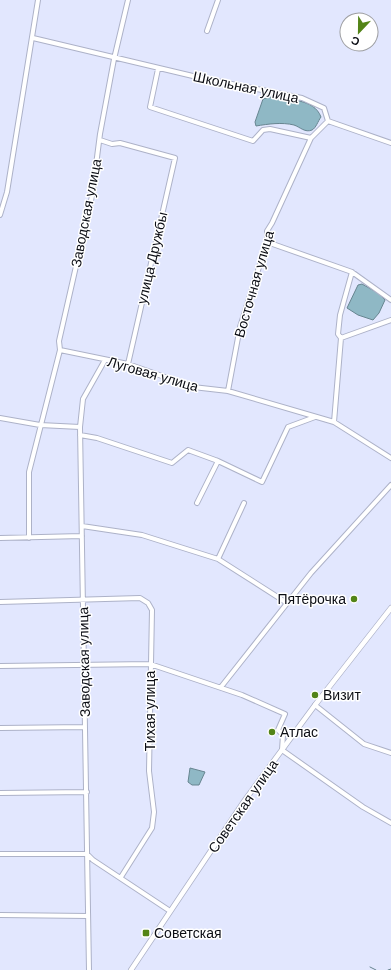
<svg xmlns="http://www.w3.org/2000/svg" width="391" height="970" font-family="Arial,sans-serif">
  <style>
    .water { fill: #8fb8c5; stroke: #678590 }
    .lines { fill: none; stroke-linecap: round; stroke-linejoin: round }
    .stream { stroke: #678590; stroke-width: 1 }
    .minor-casing { stroke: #adb2c8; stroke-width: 6 }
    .tertiary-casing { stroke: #adb2c8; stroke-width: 6 }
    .minor { stroke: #fff; stroke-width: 4 }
    .tertiary { stroke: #fff; stroke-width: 4.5 }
    .poi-dot { fill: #538417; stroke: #fff; stroke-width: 1.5 }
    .labels { text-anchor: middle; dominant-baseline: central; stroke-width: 3; stroke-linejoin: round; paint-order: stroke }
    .street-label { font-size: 14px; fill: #0b0d14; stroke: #fff }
    .poi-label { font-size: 14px; fill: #0b0d14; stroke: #fff; text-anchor: start }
  </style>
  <rect width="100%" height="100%" fill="#e2e7fe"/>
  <path class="water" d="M270 97C287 100 314 98 321 117 318 121 316 128 312 130 305 133 300 127 294 125 282 122 268 124 256 126L255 122 263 99Z
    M362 284 378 293 385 300 379 313 373 320 358 315 347 308 358 285Z
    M190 768 205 772 199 785H192L188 782Z"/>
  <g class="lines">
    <path class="stream" d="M370 967 376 970
      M388 970 391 969"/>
    <g class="minor-casing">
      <path id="minor" d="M207 31 218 0
        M33 38 197 77 302 98 324 108 328 121
        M158 69 150 107 253 141 263 130 270 129 311 138
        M328 121 391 143
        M100 140 112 144 120 143 175 158 128 364
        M0 215 7 192 38 0
        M267 242 352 272 391 300
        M341 338 338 334 340 315 352 272
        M60 350 128 364 193 387 228 391 334 422 391 458
        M228 391 240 327 267 242V231L272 223 311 138 328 121
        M0 418 40 425 80 427
        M334 422 341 338 391 320
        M80 435 97 438 172 463 188 450 218 461 262 482 288 427 315 417
        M197 503 218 461
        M82 526 142 535 218 559 287 603
        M0 538 82 536
        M29 538V472L60 350 59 341 92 196 100 134 114 59 128 0
        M218 559 244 503
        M0 602 140 598 148 603 152 610 149 771 154 812 152 828 121 877
        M0 666 150 664 242 695 285 714 278 730 283 735 282 750 363 807 391 823
        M221 687 311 573 391 485
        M315 705 364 744 391 753
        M0 728 85 727
        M0 793 87 792
        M0 854H87L93 860 170 911
        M0 915 88 916
        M89 970 80 427 83 399 105 360"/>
    </g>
    <g class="tertiary-casing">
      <path id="tertiary" d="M131 970 245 800 315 705 391 608"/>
    </g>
    <use href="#minor" class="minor"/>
    <use href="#tertiary" class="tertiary"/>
  </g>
  <g class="poi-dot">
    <circle cx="354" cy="599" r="4"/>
    <circle cx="315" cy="695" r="4"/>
    <circle cx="272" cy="732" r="4"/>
    <rect x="142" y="929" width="8" height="8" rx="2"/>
  </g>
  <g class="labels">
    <g class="street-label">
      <text transform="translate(246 87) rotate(12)">Школьная улица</text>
      <text transform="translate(86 213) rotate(-79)">Заводская улица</text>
      <text transform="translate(152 258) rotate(-77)">улица Дружбы</text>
      <text transform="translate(254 284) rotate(-74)">Восточная улица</text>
      <text transform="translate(153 374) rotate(16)">Луговая улица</text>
      <text transform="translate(84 662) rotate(-91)">Заводская улица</text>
      <text transform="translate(150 711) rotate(-90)">Тихая улица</text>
      <text transform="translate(243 806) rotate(-55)">Советская улица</text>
    </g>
    <g class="poi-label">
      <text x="346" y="599" text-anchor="end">Пятёрочка</text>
      <text x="323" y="695">Визит</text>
      <text x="280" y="732">Атлас</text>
      <text x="154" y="933">Советская</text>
    </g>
  </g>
  <g transform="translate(359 32) rotate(202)"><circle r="19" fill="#ffffff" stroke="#9d9ea1"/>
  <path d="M0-3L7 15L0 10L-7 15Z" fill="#538417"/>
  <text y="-6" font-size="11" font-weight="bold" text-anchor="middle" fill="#0b0d14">С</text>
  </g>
</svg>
